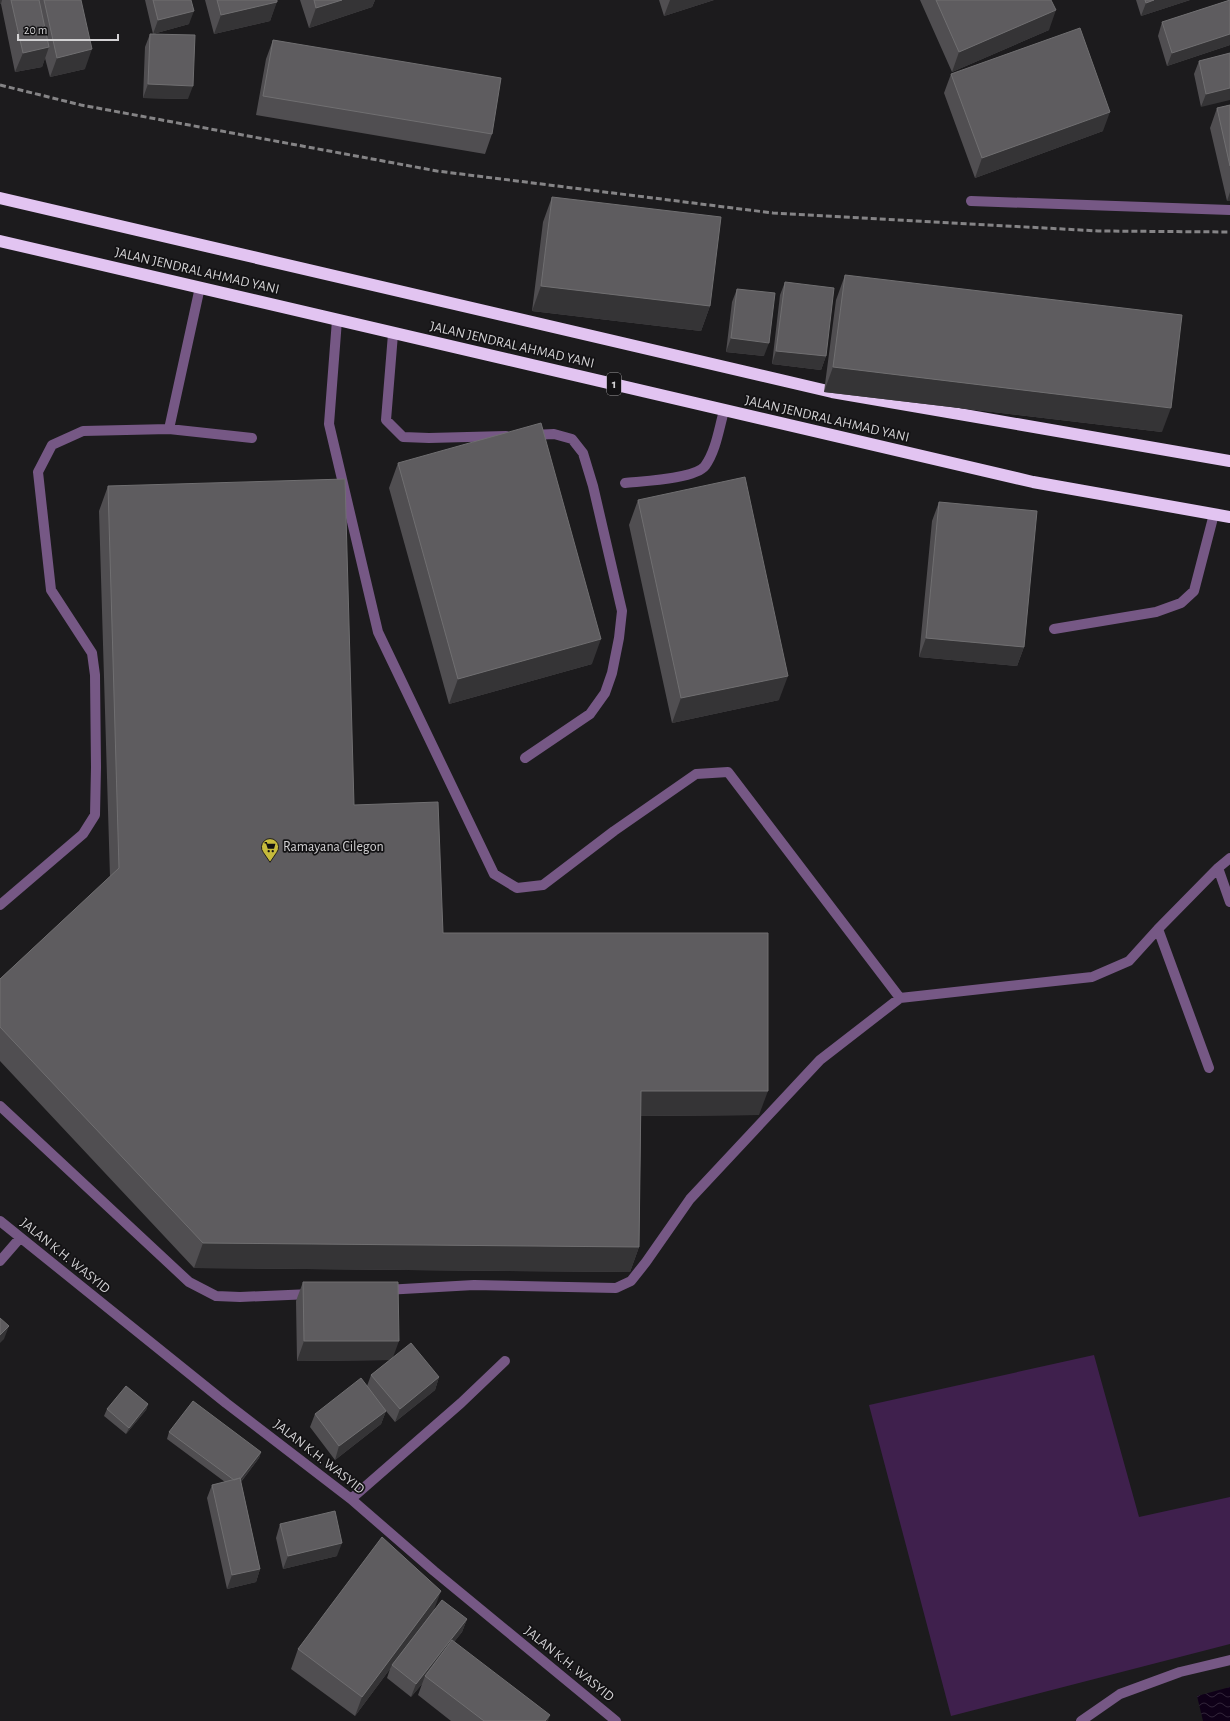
<svg xmlns="http://www.w3.org/2000/svg" width="1230" height="1721" font-family="'Alegreya Sans',sans-serif">
  <style>
    .pitch { fill: #3f204d }
    .water { fill: url(#water-waves) }
    .lines { fill: none; stroke-linecap: round; stroke-linejoin: round }
    .minor { stroke: #765885; stroke-width: 10 }
    .highway { stroke: #e2c4f1; stroke-width: 12 }
    .rail { stroke: #858486; stroke-width: 3; stroke-dasharray: 6 3; stroke-linecap: butt }
    .wall { fill: #504e51 }
    .shaded-wall { fill: #353436 }
    .building { fill: #5e5c5f; stroke: #706f71 }
    .labels { text-anchor: middle; dominant-baseline: central; stroke-width: 3.5; stroke-linejoin: round; paint-order: stroke }
    .shield { fill: #131214; stroke: #99989a; stroke-width: 1 }
    .shield-label { font-size: 13px; font-weight: bold; fill: #d3d2d4 }
    .street-label { font-size: 14px; fill: #d3d2d4; stroke: #131214 }
    .poi-label { font-size: 14px; fill: #d3d2d4; stroke: #131214; text-anchor: start }
  </style>
  <defs>
    <pattern id="water-waves" width="16" height="10" patternUnits="userSpaceOnUse"><rect width="16" height="10" fill="#0f0018"/><path d="M0 5q4-4 8 0t8 0" fill="none" stroke="#312439"/></pattern>
  </defs>
  <rect width="100%" height="100%" fill="#1c1b1d"/>
  <path class="pitch" d="M1094 1355 1139 1517 1230 1497V1644L951 1716 869 1405Z"/>
  <path class="water" d="M1230 1687V1721H1203L1197 1696Z"/>
  <g class="lines">
    <path class="minor" d="M971 201 1230 210
      M337 320 329 424 378 632 494 874 517 888 543 885 614 831 696 774 728 772 900 998
      M393 334 386 420 403 437 429 438 506 436
      M169 429 200 287
      M625 483C643 481 695 479 705 466 716 451 719 428 724 411
      M1054 629 1156 612 1181 603 1194 591 1214 514
      M525 758 590 714 605 693 612 673 619 638 622 611 593 486 583 453 572 439 554 434 532 435
      M1218 868 1230 902
      M0 905 83 834 95 815 96 767 95 675 92 653 51 590 38 472 52 445 83 431 169 429 252 438
      M1158 929 1209 1068
      M0 1106 189 1282 216 1296 240 1297 311 1294
      M0 1221 226 1403 351 1499 434 1571 616 1721
      M0 1261 20 1238
      M385 1290 474 1285 616 1288 631 1281 646 1262 690 1199 820 1060 900 998 1092 977 1129 961 1158 929 1218 868 1230 858
      M351 1499 461 1403 505 1361
      M1081 1721 1120 1694 1180 1672 1230 1660"/>
    <path class="highway" d="M0 198 832 392 1230 461
      M0 241 1033 482 1230 517"/>
    <path class="rail" d="M0 85 81 105 437 171 773 213 1098 231 1230 232"/>
  </g>
  <path class="wall" d="M0 0H81L85 69 50 77 45 58 42 67 15 72 1 4H0Z
    M145 0H191L189 24 153 34 188 99 143 98 145 47 150 34H153Z
    M205 0H277L270 21 214 34Z
    M300 0H375L372 7 309 28Z
    M659 0H714L664 16Z
    M920 0H1051L1049 30 952 72Z
    M1136 0H1190L1141 16Z
    M1230 0V45L1167 66 1158 36 1162 22Z
    M273 40 492 134 485 154 256 115 266 59Z
    M1230 53 1201 107 1194 74 1199 61Z
    M951 74 1103 131 975 178 944 93Z
    M1230 105V201H1227L1210 128 1217 108Z
    M552 197 710 306 701 331 532 311 543 222Z
    M845 275 1162 432 824 392 836 300Z
    M785 282 826 356 821 370 772 364 780 295Z
    M737 289 764 356 726 352 732 302Z
    M398 463 592 664 449 704 389 488Z
    M108 486 354 805 443 933 759 1115 641 1116 639 1247 630 1272 194 1268 0 1061V979L110 877 99 511Z
    M638 500 779 700 672 723 629 525Z
    M939 502 1024 647 1017 666 919 657 932 521Z
    M303 1282 392 1358 439 1377 435 1390 395 1422 386 1411 381 1424 335 1460 310 1427 315 1414 367 1386 371 1375 390 1360 297 1361 296 1301Z
    M148 1404 146 1410 126 1434 104 1416 107 1409Z
    M169 1432 261 1452 259 1458 241 1482 260 1569 256 1582 227 1589 207 1498 212 1485 225 1482 167 1439Z
    M280 1524 337 1556 283 1569 276 1538Z
    M435 1609 467 1619 462 1632 454 1642 548 1721H451L418 1695 422 1684 411 1697 387 1678 390 1669 355 1716 291 1669 298 1649Z"/>
  <path class="shaded-wall" d="M0 0H2L1 4H0Z
    M342 0H375L372 7 309 28 316 8Z
    M670 0H714L664 16Z
    M1154 0H1190L1141 16 1146 3Z
    M277 2 270 21 214 34 221 15Z
    M1056 10 1049 30 952 72 959 52Z
    M194 11 189 24 153 34 158 20Z
    M1230 34V45L1167 66 1172 53Z
    M49 47 42 67 15 72 23 53Z
    M92 49 85 69 50 77 57 58Z
    M148 84 193 86 188 99 143 98Z
    M1230 88V100L1201 107 1206 94Z
    M1110 112 1103 131 975 178 982 158Z
    M1230 192V201H1227Z
    M541 286 710 306 701 331 532 311Z
    M731 338 769 343 764 356 726 352Z
    M776 351 826 356 821 370 772 364Z
    M833 367 1171 408 1162 432 824 392Z
    M926 638 1024 647 1017 666 919 657Z
    M601 639 592 664 449 704 458 679Z
    M788 676 779 700 672 723 681 698Z
    M641 1091H768L759 1115 632 1116Z
    M203 1243 639 1247 630 1272 194 1268Z
    M9 1326 4 1339 0 1343V1335Z
    M304 1341H399L392 1360 297 1361Z
    M439 1377 435 1390 395 1422 400 1409Z
    M148 1404 146 1410 126 1434 129 1428Z
    M386 1411 381 1424 335 1460 339 1446Z
    M261 1452 259 1458 235 1489 238 1483Z
    M342 1543 337 1556 283 1569 288 1556Z
    M260 1569 256 1582 227 1589 232 1575Z
    M441 1591 434 1610 392 1665 390 1669 355 1716 362 1697Z
    M467 1619 462 1632 427 1677 425 1676 422 1684 411 1697 416 1684Z
    M550 1715 548 1721H545Z"/>
  <path class="building" d="M11 0H39L49 47 23 53Z
    M44 0H81L92 49 57 58Z
    M153 0H191L194 11 158 20Z
    M217 0H277V2L221 15Z
    M314 0H342L316 8Z
    M936 0H1051L1056 10 959 52Z
    M1145 0H1154L1146 3Z
    M1230 0V34L1172 53 1162 22Z
    M1080 28 1110 112 982 158 951 74Z
    M150 34 195 35 193 86 148 84Z
    M273 40 501 78 492 134 263 96Z
    M1230 53V88L1206 94 1199 61Z
    M1230 105V166L1217 108Z
    M552 197 721 217 710 306 541 286Z
    M845 275 1182 315 1171 408 833 367Z
    M785 282 834 288 826 356 776 351Z
    M737 289 775 293 769 343 731 338Z
    M541 423 601 639 458 679 398 463Z
    M745 477 788 676 681 698 638 500Z
    M345 479 354 805 438 802 443 933H768V1091H641L639 1247 203 1243 0 1027V979L119 868 108 486Z
    M939 502 1037 511 1024 647 926 638Z
    M303 1282H398L399 1341H304Z
    M0 1318 9 1326 0 1335Z
    M411 1343 439 1377 400 1409 371 1375Z
    M361 1378 386 1411 339 1446 315 1414Z
    M126 1386 148 1404 129 1428 107 1409Z
    M193 1401 261 1452 240 1479V1478L234 1480 169 1432Z
    M240 1478 260 1569 232 1575 212 1485Z
    M335 1511 342 1543 288 1556 280 1524Z
    M382 1537 441 1591 362 1697 298 1649Z
    M442 1600 467 1619 416 1684 392 1665Z
    M452 1640 550 1715 545 1721H484L425 1676Z"/>
  <defs>
    <g id="supermarket-pin" transform="scale(0.9)"><path d="M0 17L-7.5 6A9.5 9.5 0 1 1 7.5 6Z" fill="#c7bb3c" stroke="#131214"/><path d="M-6-5.5h2.5l.6 2H6L4.5 2H-2.5L-4.4-4H-6ZM-1.5 3.2a1.3 1.3 0 1 0 .1 0ZM3 3.2a1.3 1.3 0 1 0 .1 0Z" fill="#111"/></g>
  </defs>
  <g fill-rule="evenodd">
    <use href="#supermarket-pin" x="270" y="847"/>
  </g>
  <g class="labels">
    <rect class="shield" x="607" y="373" width="14" height="22" rx="3"/>
    <g class="shield-label">
      <text x="614" y="384">1</text>
    </g>
    <g class="street-label">
      <text transform="translate(197 271) rotate(13)">JALAN JENDRAL AHMAD YANI</text>
      <text transform="translate(512 345) rotate(13)">JALAN JENDRAL AHMAD YANI</text>
      <text transform="translate(827 419) rotate(13)">JALAN JENDRAL AHMAD YANI</text>
      <text transform="translate(65 1256) rotate(39)">JALAN K.H. WASYID</text>
      <text transform="translate(319 1457) rotate(38)">JALAN K.H. WASYID</text>
      <text transform="translate(569 1664) rotate(39)">JALAN K.H. WASYID</text>
    </g>
    <g class="poi-label">
      <text x="283" y="847">Ramayana Cilegon</text>
    </g>
  </g>
  <path d="M18 34v6h100v-6" fill="none" stroke="#d3d2d4" stroke-width="2"/>
  <text x="24" y="34" font-size="12" fill="#d3d2d4" stroke="#131214" stroke-width="3" paint-order="stroke">20 m</text>
</svg>
